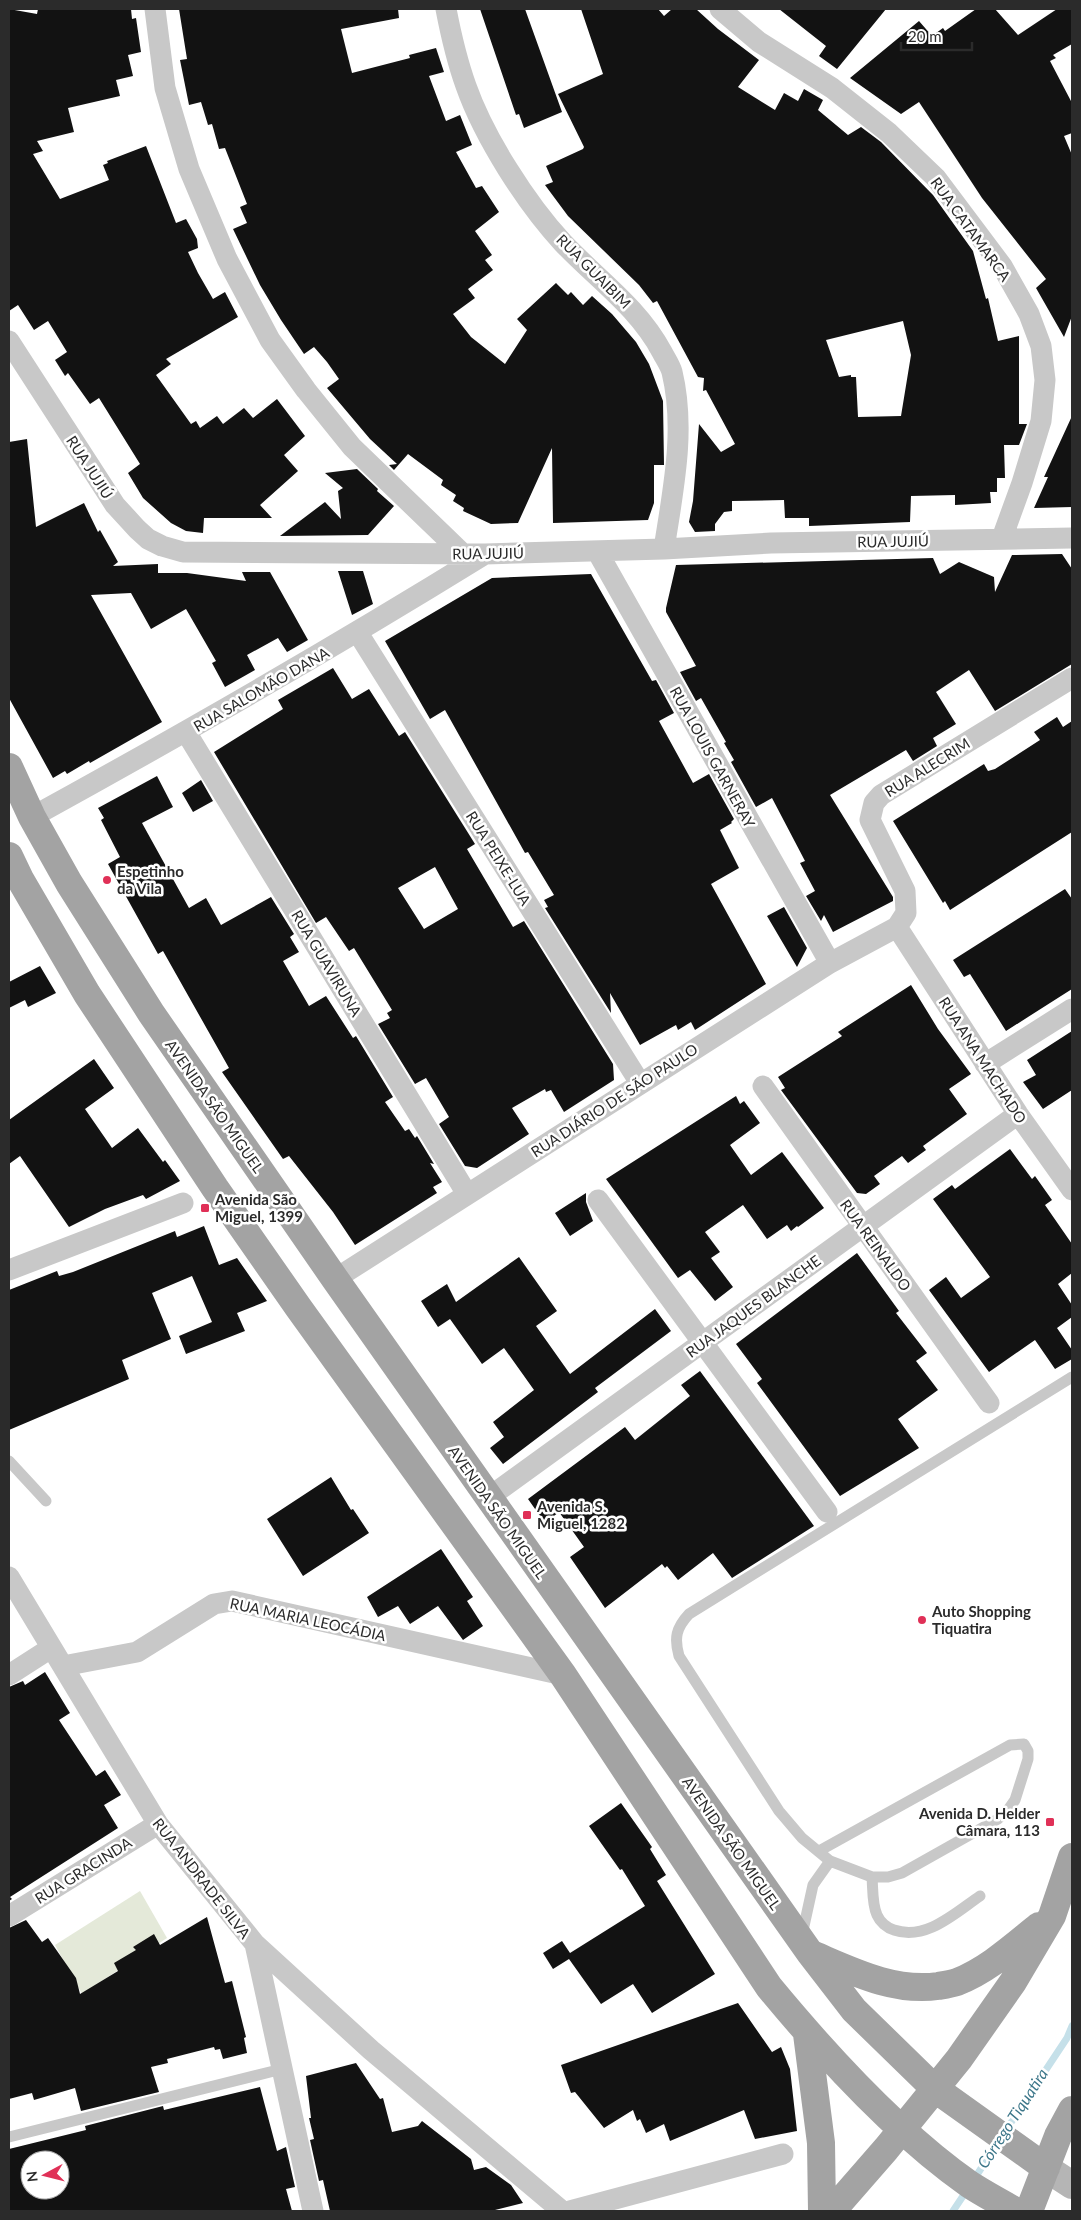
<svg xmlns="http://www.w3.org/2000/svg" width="1081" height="2220" font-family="Lato,sans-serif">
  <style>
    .green { fill: #e4e9d9 }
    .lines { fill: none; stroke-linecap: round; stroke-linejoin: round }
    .stream { stroke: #c5e0e9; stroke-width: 7 }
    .building { fill: #121212; fill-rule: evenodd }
    .service { stroke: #c8c8c8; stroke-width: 11 }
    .minor { stroke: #c8c8c8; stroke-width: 21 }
    .secondary { stroke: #b5b5b5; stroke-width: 28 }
    .primary { stroke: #a3a3a3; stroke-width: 28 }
    .poi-dot { fill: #e03057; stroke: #fff; stroke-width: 2 }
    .labels { text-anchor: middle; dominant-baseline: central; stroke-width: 5; stroke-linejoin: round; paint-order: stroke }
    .street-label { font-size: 15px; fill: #2b2b2b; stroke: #fff }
    .poi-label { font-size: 15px; font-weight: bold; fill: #2b2b2b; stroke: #fff; text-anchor: start }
    .water-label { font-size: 16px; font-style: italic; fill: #3d778a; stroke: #fff }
  </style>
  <rect width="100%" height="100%" fill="#fff"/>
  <path class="green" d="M140 1891 167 1938 82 1994 55 1945Z"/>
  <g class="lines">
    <path class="stream" d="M1004 2133 1067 2038 1072 2026
      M973 2181 998 2142
      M953 2211 967 2190"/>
  </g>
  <path class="building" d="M9 9 37 14 38 9H131L132 19 136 18 141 52 128 55 133 76 116 80 120 96 68 108 74 132 37 141 43 151 33 154 60 199 109 180 103 165 108 163 107 161 146 146 176 223 186 219 197 239 198 248 188 252 198 273 213 299 225 292 238 317 166 359 171 364 156 375 191 424 196 421 200 428 217 416 223 424 244 408 253 418 277 399 305 436 284 455 298 471 260 505 272 518H204L203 533 186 531 171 523 143 498 128 473 140 464 99 398 90 404 68 373 65 376 55 360 67 352 48 321 34 330 18 305 9 311Z
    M179 9H398L399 18 341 29 352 73 410 58 409 55 436 48 444 72 429 76 446 121 460 115 472 145 456 152 476 188 482 186 499 212 475 231 492 255 485 260 493 270 468 289 475 298 453 314 471 337 505 364 527 330 517 319 556 283 568 295 571 292 583 305 592 296 612 314 636 342 649 364 663 401 664 465H654V503L648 520 553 523 552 448 518 523 491 524 463 511 464 508 453 501 456 495 441 485 443 480 408 454 394 470 389 465 397 464 370 439 327 388 339 379 327 362 314 347 304 354 281 320 260 285 233 229 247 223 240 207 247 204 225 148 219 149 212 124 208 125 201 102 189 105 180 60 187 59Z
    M480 9H525L562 112 524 128 519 114 516 115Z
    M581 9H658L664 16 672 9H696L718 29 759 60 738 87 775 110 784 93 798 101 804 89 823 100 818 110 848 135 861 127 881 142 933 195 973 251 986 299 988 298 998 341 1019 336V424H1027L1019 445H1004L1005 478H997V492H990L991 503 955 505V495L911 496 910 522 809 526V518H785L784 500 732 501V511L724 512 715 524V531L695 532 689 522 693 501 699 424 721 452 735 444 706 390 703 391 704 378 698 377 657 301 653 303 639 285 568 216 545 185 553 182 546 166 583 149 584 147 558 94 603 74ZM903 321 911 355 901 416 858 417 856 377H851V375L839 377 826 340Z
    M779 9H886L837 69 819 56 826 46Z
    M976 9H995L1018 35 1057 9H1072V44L1053 55 1056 58 1050 61 1072 103V133L1064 136 1072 155V316L1064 337 1036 288 1046 279 982 198 919 102 901 114 850 78 919 21 932 36 943 28 945 31Z
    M1072 416V507L1034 508 1048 477H1044Z
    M27 439 36 527 84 503 98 532 100 530 118 562 113 566 158 564V573H187L246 581 242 572H270L308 640 287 652 278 638 247 655 255 670 225 687 212 663 216 661 186 609 151 629 131 593 91 595 162 722 90 763 89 761 67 774 65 771 53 778 9 698V442Z
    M357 469 378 489 377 491 394 506 368 535 280 536 325 502 341 519 338 491 343 488 325 473Z
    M1062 554 1072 569V664L995 711 969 670 936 692 956 724 933 738 937 746 913 761 906 750 830 795 893 897V901L833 932 824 915 821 921 806 896 815 891 800 863 805 861 772 798 756 807 731 762 734 760 724 743 726 742 701 698 696 701 680 672 696 666 666 612V608L676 565 933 558 940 574 959 562 994 577 995 592 1012 555Z
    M338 571H363L373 604 352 615Z
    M591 574 652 681 656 680 674 713 659 721 693 783 709 774 734 819 731 822 732 823 720 830 739 868 711 884 766 984 695 1030 691 1022 678 1030 676 1025 640 1045 610 993 611 1013 545 908 548 907 544 900 554 895 528 852 525 853 445 710 430 719 385 641 492 578Z
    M333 668 352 699 369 689 399 736 405 732 475 844 467 849 513 927 524 921 613 1064 614 1080 564 1112 551 1090 546 1092 545 1089 512 1108 529 1134 477 1168 465 1166 439 1124 449 1117 426 1078 415 1084 378 1024 390 1018 387 1013 392 1010 354 948 349 951 326 917 316 923 214 752 283 709 278 700ZM435 867 458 909 424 929 398 888Z
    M1057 717 1063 727 1072 721V832L950 910 945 901 943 903 893 821 984 764 988 771 995 769 1040 740 1034 732Z
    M157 776 173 807 142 823 189 908 206 898 221 925 271 897 294 934 290 937 299 952 283 961 309 1006 326 996 353 1038 356 1036 393 1097 385 1102 405 1131 409 1129 415 1138 417 1136 434 1164 430 1163 442 1182 433 1187 437 1193 355 1245 333 1212 289 1156 283 1159 222 1072 229 1068 163 951 158 954 108 864 120 857 101 820 104 818 98 808Z
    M201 780 213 801 193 812 182 793Z
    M1065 889 1072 899V989L1006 1031 970 974 964 977 953 960Z
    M784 907 807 948 797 967 767 916Z
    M40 966 56 993 28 1007 25 1000 9 1008V982Z
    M911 985 938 1029 971 1074 949 1089 967 1114 923 1146 926 1150 908 1163 902 1156 874 1176 880 1184 866 1194 857 1193 781 1090 785 1088 778 1077 842 1036 838 1032Z
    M1072 1031V1090L1043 1109 1023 1082 1036 1075 1027 1060Z
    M94 1059 114 1088 85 1109 112 1148 138 1128 163 1162 165 1160 180 1181 146 1199 143 1195 105 1209 69 1227 20 1156 9 1164V1120Z
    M736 1096 740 1104 744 1101 760 1123 730 1145 751 1175 782 1152 824 1208 798 1227 797 1226 791 1231 787 1225 767 1239 743 1205 705 1232 720 1252 711 1258 733 1287 715 1301 690 1270 678 1278 606 1179Z
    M1010 1149 1032 1179 1035 1176 1052 1200 1045 1205 1072 1244V1273L1058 1284 1072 1305V1317L1057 1328 1072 1350V1359L1055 1369 1035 1340 989 1372 929 1290 946 1277 961 1298 990 1277 933 1199 952 1185 955 1189Z
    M586 1193V1202L593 1221 570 1236 555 1213Z
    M204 1226 219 1265 237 1258 267 1301 237 1313 245 1331 186 1354 179 1336 212 1322 192 1276 152 1293 171 1339 122 1360 129 1379 9 1430V1290L57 1271 59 1276 73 1272 175 1231 177 1237Z
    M857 1253 899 1311 896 1313 927 1353 916 1361 938 1390 898 1419 919 1448 840 1496 757 1383 762 1379 736 1344Z
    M519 1257 557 1311 536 1326 570 1374 655 1309 671 1331 595 1388 598 1392 503 1464 490 1448 504 1437 493 1422 534 1390 504 1348 482 1364 450 1319 438 1327 421 1301 447 1284 456 1302Z
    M700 1371 814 1526 732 1578 713 1553 678 1580 667 1566 665 1568 662 1564 605 1608 570 1557 584 1547 559 1512 545 1523 528 1499 625 1427 635 1440 690 1396 681 1385Z
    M331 1477 351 1510 353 1509 369 1533 303 1576 267 1519Z
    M441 1549 473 1597 467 1601 483 1626 463 1640 438 1606 410 1624 398 1606 378 1617 367 1597Z
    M45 1672 70 1713 59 1720 96 1776 105 1770 121 1795 104 1805 118 1828 10 1897 12 1899 9 1901V1687L23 1681 25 1685Z
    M621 1803 652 1847 650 1849 666 1875 657 1881 715 1974 652 2013 633 1984 601 2004 569 1959 553 1969 543 1953 562 1941 570 1953 645 1906 622 1869 620 1870 589 1826Z
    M207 1917 225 1983 232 1981 246 2037 244 2038 247 2053 223 2059 220 2049 215 2050 214 2047 167 2059 168 2063 151 2067 159 2092 81 2111 75 2088 34 2100 32 2093 9 2099V1928L26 1920 42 1942 48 1938 76 1978 80 1994 118 1971 114 1963 136 1950 133 1947 154 1934 160 1945Z
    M738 2003 772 2052 781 2047 790 2069 797 2131 755 2139 744 2110 670 2141 664 2124 646 2133 640 2119 637 2121 633 2110 604 2128 575 2092 571 2093 561 2065Z
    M356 2063 380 2099 383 2098 392 2132 418 2126 422 2121 471 2159 474 2170 486 2167 511 2185 523 2203 491 2211H330L323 2180 319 2181 310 2140 314 2139 309 2118H311L306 2076Z
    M260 2087 277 2151 286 2147 295 2187 286 2189 292 2211H9V2149L86 2130 85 2126 163 2106 164 2110ZM30 2160H60V2190H30Z"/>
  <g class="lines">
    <path class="service" d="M9 1461 46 1501
      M819 1851 1010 1745 1024 1744 1028 1751V1759L1015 1800 1008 1810 998 1819 902 1873 888 1877H872L830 1861 802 1838 779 1811 679 1656C674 1638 676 1628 689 1614L1072 1377
      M872 1877C873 1889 872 1904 877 1915 880 1922 887 1928 894 1930 926 1941 955 1913 980 1896
      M802 1935 813 1885 830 1861
      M9 2137 282 2069"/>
    <path class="minor" d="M155 9 165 88 189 169 227 259 270 340 306 390 352 447 463 554
      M446 9C451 35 457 61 466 86 484 137 526 203 563 243 597 279 638 307 662 352 665 358 670 365 672 372 686 430 673 490 664 549
      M720 9 759 42 832 88 889 133 936 178 1002 266 1029 314 1041 346 1045 380 1041 421 1022 483 1002 538
      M9 341 115 505 137 529 148 539 162 546 183 552 485 554 664 549 771 543 1072 538
      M597 551 830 963
      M358 633 640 1083
      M186 732 467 1194
      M32 817C185 733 336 646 485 554
      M897 927 1018 1114 1072 1190
      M985 1064 1072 1009
      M763 1086 989 1403
      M598 1200 827 1512
      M9 1270 183 1203
      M335 1279 830 963 897 927 906 913 905 891 870 820 874 803 881 795 1072 678
      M488 1498 1018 1114
      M9 1577 158 1824 255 1944 313 2211
      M63 1666 137 1652 214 1604 232 1601 563 1675
      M9 1675 51 1648
      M9 1916 158 1824
      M255 1944 371 2050 562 2211
      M570 2211 783 2154"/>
    <path class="secondary" d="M1046 2168 1072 2185"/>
    <path class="primary" d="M9 767 32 817 69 883 151 1013 335 1279 810 1953 854 2010 934 2088 1046 2168
      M9 856 20 879 87 994 215 1188 298 1307 563 1675 769 1987C826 2056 895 2132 969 2184 984 2194 1000 2202 1015 2211
      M814 1955C854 1972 894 1992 938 1986 944 1985 951 1984 957 1982 988 1970 1014 1946 1039 1926
      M807 2034 821 2143 822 2211
      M832 2211 886 2149 959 2059 1013 1982 1052 1916 1072 1857
      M1029 2211 1058 2136 1072 2110"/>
  </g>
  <g class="poi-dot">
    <circle cx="107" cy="880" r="5"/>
    <rect x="200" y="1203" width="10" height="10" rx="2.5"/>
    <rect x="522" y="1510" width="10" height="10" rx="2.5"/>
    <circle cx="922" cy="1620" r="5"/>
    <rect x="1045" y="1817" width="10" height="10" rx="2.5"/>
  </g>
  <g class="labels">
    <g class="street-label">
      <text transform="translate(971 229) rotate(54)">RUA CATAMARCA</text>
      <text transform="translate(594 271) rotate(45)">RUA GUAIBIM</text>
      <text transform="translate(90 467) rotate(57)">RUA JUJIÚ</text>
      <text transform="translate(893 541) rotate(-1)">RUA JUJIÚ</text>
      <text transform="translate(488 553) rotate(-1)">RUA JUJIÚ</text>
      <text transform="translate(261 689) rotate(-30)">RUA SALOMÃO DANA</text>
      <text transform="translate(713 757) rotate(61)">RUA LOUIS GARNERAY</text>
      <text transform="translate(927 767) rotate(-32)">RUA ALECRIM</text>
      <text transform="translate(499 858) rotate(58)">RUA PEIXE-LUA</text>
      <text transform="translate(327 963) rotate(59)">RUA GUAVIRUNA</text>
      <text transform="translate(983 1060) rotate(57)">RUA ANA MACHADO</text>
      <text transform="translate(614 1100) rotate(-33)">RUA DIÁRIO DE SÃO PAULO</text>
      <text transform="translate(215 1106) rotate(55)">AVENIDA SÃO MIGUEL</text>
      <text transform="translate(876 1245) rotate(54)">RUA REINALDO</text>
      <text transform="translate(753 1306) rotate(-36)">RUA JAQUES BLANCHE</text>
      <text transform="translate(498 1512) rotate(55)">AVENIDA SÃO MIGUEL</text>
      <text transform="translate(308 1619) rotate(12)">RUA MARIA LEOCÁDIA</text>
      <text transform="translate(732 1843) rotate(55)">AVENIDA SÃO MIGUEL</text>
      <text transform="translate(83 1870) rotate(-32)">RUA GRACINDA</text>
      <text transform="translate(202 1878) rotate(52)">RUA ANDRADE SILVA</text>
    </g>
    <g class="poi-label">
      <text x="117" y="871">Espetinho<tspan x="117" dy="17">da Vila</tspan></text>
      <text x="215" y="1199">Avenida São<tspan x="215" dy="17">Miguel, 1399</tspan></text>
      <text x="537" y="1506">Avenida S.<tspan x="537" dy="17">Miguel, 1282</tspan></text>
      <text x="932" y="1611">Auto Shopping<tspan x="932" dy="17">Tiquatira</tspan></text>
      <text x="1040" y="1813" text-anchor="end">Avenida D. Helder<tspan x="1040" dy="17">Câmara, 113</tspan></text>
    </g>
    <g class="water-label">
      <text transform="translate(1012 2118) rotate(-57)">Córrego Tiquatira</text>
    </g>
  </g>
  <rect width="1081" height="2220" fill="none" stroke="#2b2b2b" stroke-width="20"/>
  <g transform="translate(45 2175) rotate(263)"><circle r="24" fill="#ffffff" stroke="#aaaaaa"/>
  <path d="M0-4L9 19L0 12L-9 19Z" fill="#e03057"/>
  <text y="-8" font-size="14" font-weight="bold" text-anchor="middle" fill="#2b2b2b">N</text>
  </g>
  <path d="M901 42v8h71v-8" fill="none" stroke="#2b2b2b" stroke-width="2.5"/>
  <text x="908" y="42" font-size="15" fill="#2b2b2b" stroke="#ffffff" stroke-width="4" paint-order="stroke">20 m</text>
</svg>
